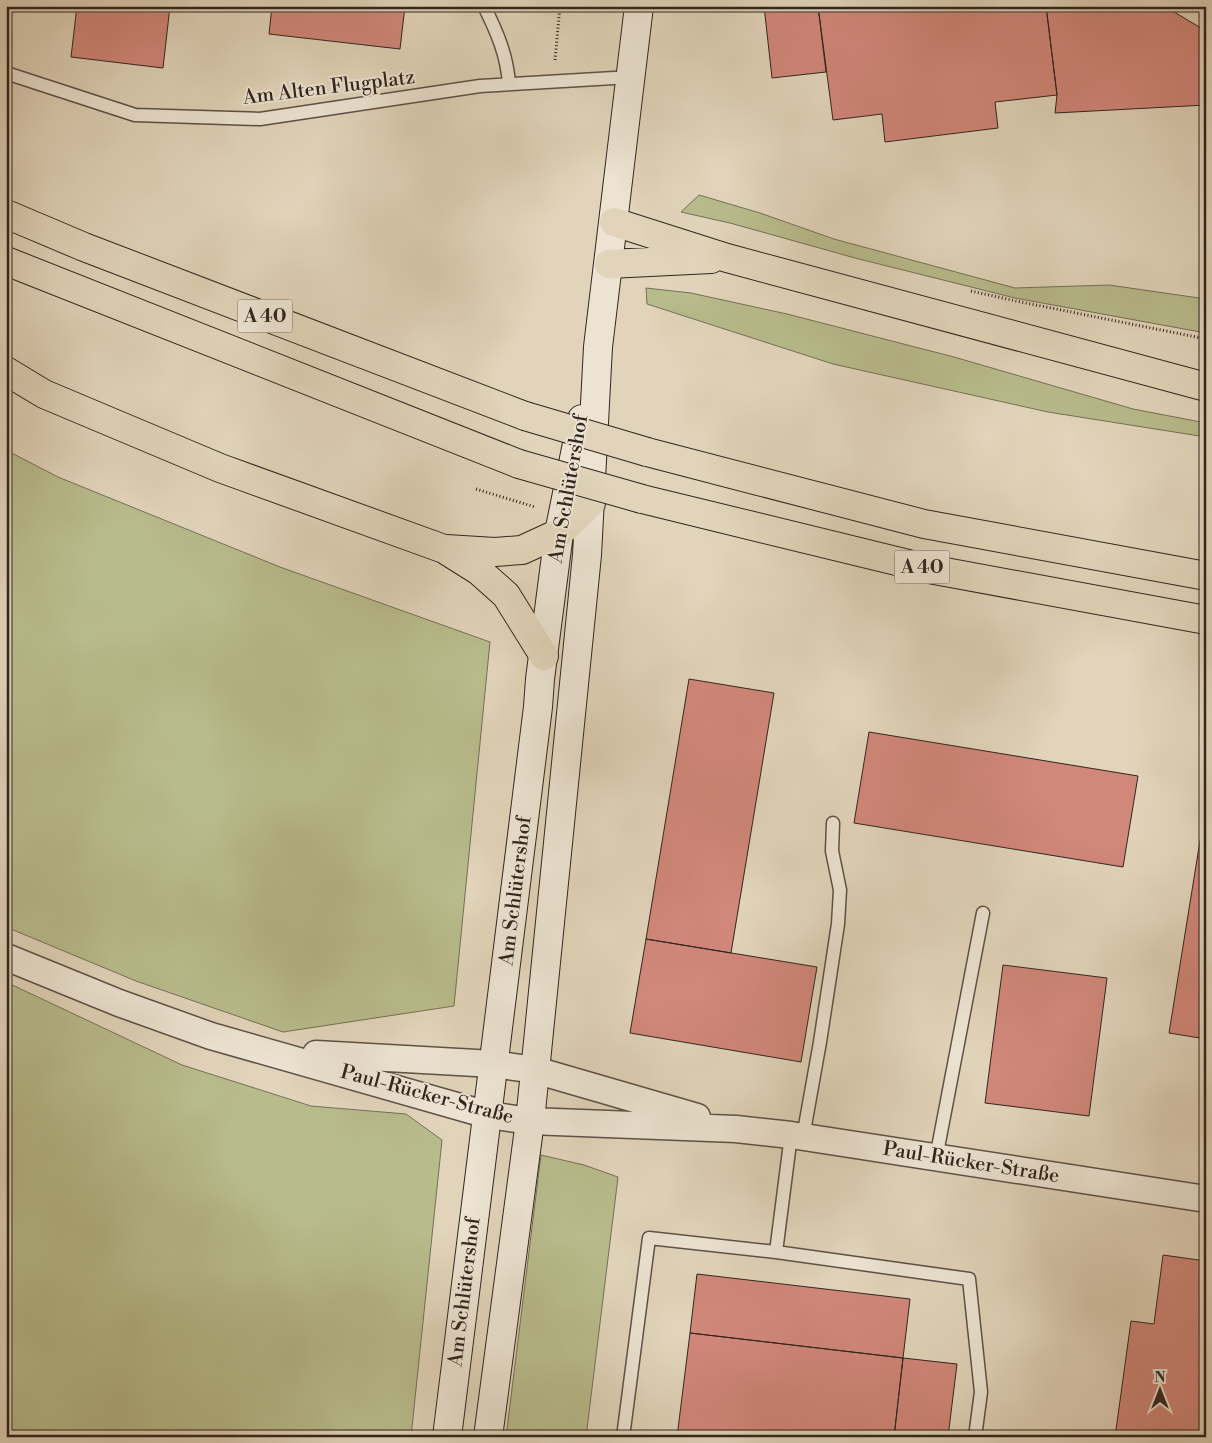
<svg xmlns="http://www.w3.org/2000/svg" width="1212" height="1443" font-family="'Libre Bodoni',serif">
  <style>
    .green { fill: #b8bb8c; stroke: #747056 }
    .building { fill: #d1877a; stroke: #31251f }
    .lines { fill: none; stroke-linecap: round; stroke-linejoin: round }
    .lane-casing { stroke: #5d5146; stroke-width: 15 }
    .street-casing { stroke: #5d5146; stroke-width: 29 }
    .secondary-casing { stroke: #31251f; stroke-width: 30 }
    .highway-casing { stroke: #31251f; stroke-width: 30 }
    .path { stroke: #31251f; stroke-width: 3; stroke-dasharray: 1 2.5; stroke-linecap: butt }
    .lane { stroke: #ece3d2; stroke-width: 12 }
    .street { stroke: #ece3d2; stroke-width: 26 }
    .secondary { stroke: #ece3d2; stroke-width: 28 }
    .highway { stroke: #e1d4ba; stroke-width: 28 }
    .highway-bridge-casing { stroke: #31251f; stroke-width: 30; stroke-linecap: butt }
    .highway-bridge { stroke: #e1d4ba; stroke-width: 28 }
    .labels { text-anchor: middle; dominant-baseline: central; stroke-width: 4; stroke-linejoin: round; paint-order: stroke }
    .shield { fill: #ece3d2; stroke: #695e55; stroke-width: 1 }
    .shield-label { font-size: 19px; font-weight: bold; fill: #31251f }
    .street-label { font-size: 20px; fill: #31251f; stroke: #ece3d2 }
  </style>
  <rect width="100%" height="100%" fill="#e1d4ba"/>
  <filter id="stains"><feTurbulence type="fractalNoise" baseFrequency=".004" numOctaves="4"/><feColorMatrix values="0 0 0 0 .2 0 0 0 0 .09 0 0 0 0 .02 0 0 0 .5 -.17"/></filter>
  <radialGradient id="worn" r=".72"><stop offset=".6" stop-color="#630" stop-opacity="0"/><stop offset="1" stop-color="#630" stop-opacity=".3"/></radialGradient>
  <path class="green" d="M699 195 760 213 834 239 1015 288 1109 285 1206 299V333L1015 298 855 258 730 223 681 212Z
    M646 288 691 293 787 314 954 357 1133 409 1206 423V437L1048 412 833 364 647 304Z
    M6 450 58 477 280 567 490 642 454 1006 283 1032 136 981 6 927Z
    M6 982 182 1065 311 1106 406 1114 442 1140 411 1437H6Z
    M541 1155 584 1165 618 1177 586 1437H506Z"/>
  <path class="building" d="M77 6H170L163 68 71 57Z
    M272 6H405L400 49 269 34Z
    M764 6H818L826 72 772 78Z
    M818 6H1046L1057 95 995 102 998 128 885 142 882 114 833 120Z
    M1046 6H1164L1206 31V105L1055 113 1057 95Z
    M689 679 774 693 731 953 646 939Z
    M869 732 1138 776 1123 867 854 823Z
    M1205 810H1206V1039L1169 1033Z
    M646 939 817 967 801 1062 630 1033Z
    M1003 965 1107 978 1089 1116 985 1103Z
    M1163 1255 1206 1261V1437H1115L1131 1321 1154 1324Z
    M697 1274 910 1299 903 1358 690 1333Z
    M690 1333 903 1358 894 1437H677Z
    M903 1358 957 1364 948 1437H894Z"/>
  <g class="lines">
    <g class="lane-casing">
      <path id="lane" d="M484 6C497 32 507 55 509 84
        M6 73 135 115 260 119 480 86 631 77
        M803 1137 820 1042 838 924 840 890 832 851 833 823
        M936 1158 983 913
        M776 1252 791 1135
        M623 1437 649 1238 776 1252 969 1279 981 1392 975 1437"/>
    </g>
    <g class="street-casing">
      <path id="street" d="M6 957 119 1003 211 1036 488 1115 530 1121 736 1129 791 1135 1206 1199
        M316 1054 494 1064 535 1070 697 1117"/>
    </g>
    <g class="secondary-casing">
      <path id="secondary" d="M447 1437 538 707 540 679 559 533 582 419
        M488 1437 530 1121 587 555 598 347 639 6"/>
    </g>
    <g class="highway-casing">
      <path id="highway" d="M6 214 84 247 525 416
        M614 222 727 258 1206 387
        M6 261 519 464
        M609 264 711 259
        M6 371 44 394 220 468 444 549 479 571 506 595 544 656
        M647 452 924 524 1206 576
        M642 499 929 569 1206 620
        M446 549 495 552 522 550 559 533 591 503"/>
    </g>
    <path class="path" d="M555 60 560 6
      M971 291 1016 301 1206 339
      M476 489 535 507"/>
    <use href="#lane" class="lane"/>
    <use href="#street" class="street"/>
    <use href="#secondary" class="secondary"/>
    <use href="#highway" class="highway"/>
    <g class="highway-bridge-casing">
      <path id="highway-bridge" d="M525 416 647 452
        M519 464 642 499"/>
    </g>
    <use href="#highway-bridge" class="highway-bridge"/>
  </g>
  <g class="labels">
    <g class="shield">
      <rect x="237.5" y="299.5" width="55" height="33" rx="4"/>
      <rect x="894.5" y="550.5" width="55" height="33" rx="4"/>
    </g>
    <g class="shield-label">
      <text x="265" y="316">A 40</text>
      <text x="922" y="567">A 40</text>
    </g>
    <g class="street-label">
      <text transform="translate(329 88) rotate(-7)">Am Alten Flugplatz</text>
      <text transform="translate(569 489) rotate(-80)">Am Schlütershof</text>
      <text transform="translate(516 891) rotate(-83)">Am Schlütershof</text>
      <text transform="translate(427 1095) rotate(15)">Paul-Rücker-Straße</text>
      <text transform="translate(971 1163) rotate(9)">Paul-Rücker-Straße</text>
      <text transform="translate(465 1292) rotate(-83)">Am Schlütershof</text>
    </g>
  </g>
  <rect width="1212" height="1443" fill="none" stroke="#e1d4ba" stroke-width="25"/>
  <rect x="8" y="8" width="1197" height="1428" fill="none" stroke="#31251f" stroke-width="2.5"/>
  <rect x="12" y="12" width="1187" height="1418" fill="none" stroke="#31251f"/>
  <g transform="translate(1160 1390)" stroke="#ece3d2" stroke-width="4" paint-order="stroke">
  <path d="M0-4L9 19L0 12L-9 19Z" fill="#31251f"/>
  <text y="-8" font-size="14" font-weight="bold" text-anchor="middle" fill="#31251f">N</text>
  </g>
  <rect width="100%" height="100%" filter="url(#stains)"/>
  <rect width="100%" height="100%" fill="url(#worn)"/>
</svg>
